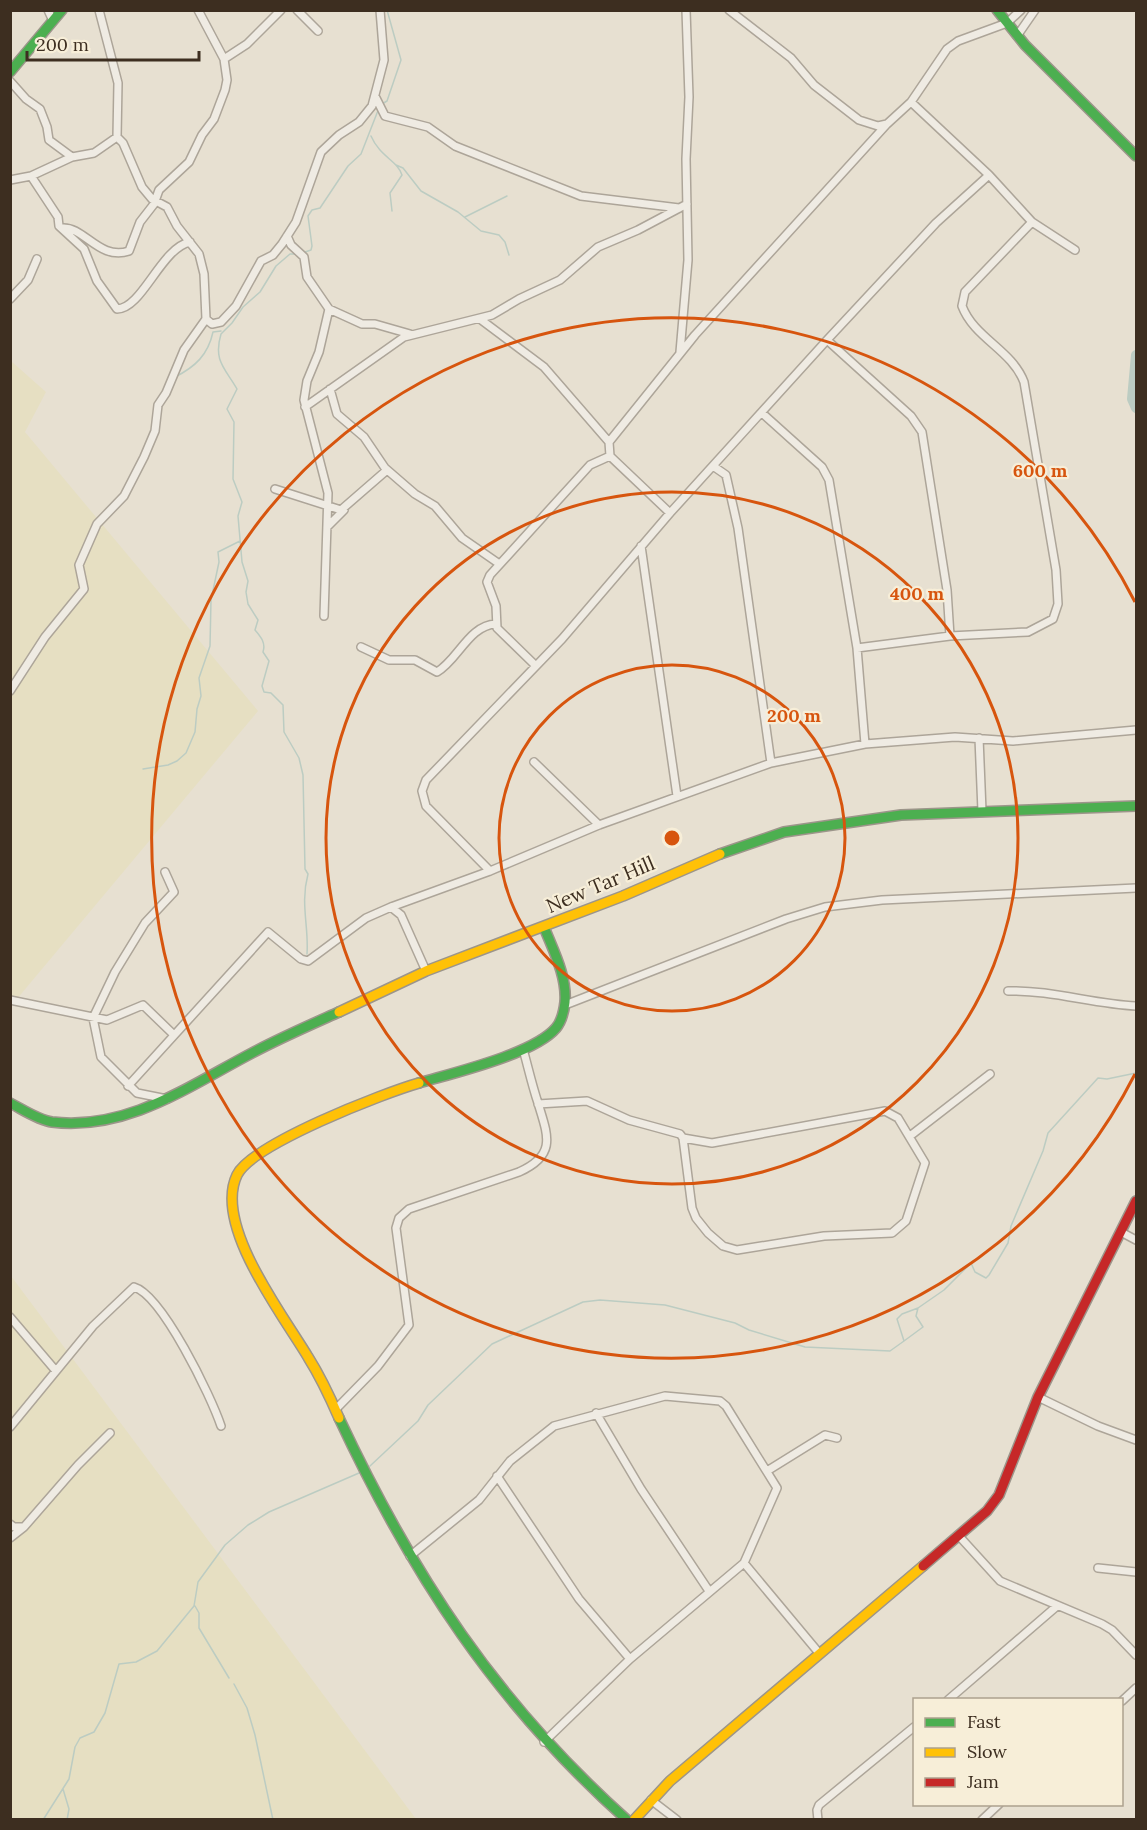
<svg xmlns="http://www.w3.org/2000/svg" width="1147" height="1830" font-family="Lora,serif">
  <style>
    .farmland { fill: #e6dfc2 }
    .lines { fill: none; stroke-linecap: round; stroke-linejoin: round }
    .stream { stroke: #bcccc2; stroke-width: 1.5 }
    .river { stroke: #bcccc2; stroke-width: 10 }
    .street-casing { stroke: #ada599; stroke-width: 10 }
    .fast-casing { stroke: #9c958a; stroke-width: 12 }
    .slow-casing { stroke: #9c958a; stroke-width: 12 }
    .jam-casing { stroke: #9c958a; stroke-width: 12 }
    .street { stroke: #efebe3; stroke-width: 7 }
    .fast { stroke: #4caf50; stroke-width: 9 }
    .slow { stroke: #ffc107; stroke-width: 9 }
    .jam { stroke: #c62828; stroke-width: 9 }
    .ring { fill: none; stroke: #d7550e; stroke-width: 3 }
    .labels { text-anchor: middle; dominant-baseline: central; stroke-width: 4.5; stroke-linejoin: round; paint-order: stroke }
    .street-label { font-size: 20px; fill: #3d2e20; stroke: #f7eed8 }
    .centre { fill: #d7550e; stroke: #f7eed8; stroke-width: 3 }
    .ring-label { font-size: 18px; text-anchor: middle; font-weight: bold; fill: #d7550e; stroke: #f7eed8; stroke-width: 4.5; stroke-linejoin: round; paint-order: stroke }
  </style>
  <rect width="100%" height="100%" fill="#e7e0d1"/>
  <path class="farmland" d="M11 361 46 392 25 432 258 711 11 1006Z
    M11 1276 416 1819H11Z"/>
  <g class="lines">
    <path class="stream" d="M382 104 387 101 401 60 387 10
      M371 136C380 157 398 161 402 175L390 193 392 211
      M396 165 403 168 421 191 458 212 481 231 499 235 505 242 509 255
      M465 217 507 196
      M302 253 311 250 312 246 308 216 312 210 320 208 348 166 361 154 379 108
      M295 254H290L276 266 260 292 243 307 232 323 221 334C213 361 225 368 237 389L227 409 234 422 233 479 242 502 238 516 242 562 248 581 246 592 248 604 258 620 255 630C261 637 266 643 263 652L269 661 262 686 264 692 271 693 283 705 284 732 299 758 303 775 305 869 308 874C300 904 309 926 307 954
      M175 377C195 367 208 355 213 332L221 331
      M143 769 168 765 177 761 186 753 195 732 197 709 201 696 199 678 210 646 211 600 219 562 218 552 240 541
      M904 1341 923 1327 916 1316 918 1308
      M370 1466 418 1421 428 1405 492 1344 583 1302 600 1300 665 1305 735 1323 749 1330 805 1347 890 1351 904 1341 897 1319 902 1314 918 1308 944 1290 971 1263 975 1272 986 1278 989 1275 1008 1243 1011 1226 1043 1151 1048 1133 1098 1078 1107 1079 1136 1073
      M195 1606 199 1613V1628L229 1678
      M234 1684 247 1708 255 1735 273 1820
      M63 1789 69 1809 67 1820
      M43 1820 69 1779 75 1747 80 1738 94 1732 105 1713 119 1664 136 1662 157 1651 194 1606 198 1582 225 1545 248 1525 269 1512 359 1473"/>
    <path class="river" d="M1136 355 1132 399 1136 408"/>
    <g class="street-casing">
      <path id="street" d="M48 10 53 21
        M99 10 118 83 117 137
        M297 10 318 31
        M729 10 791 58 814 85 859 120 878 126 887 124 911 102 947 49 958 41 1007 23 1021 10
        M1017 36 1035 10
        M224 59 247 44 281 10
        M10 81 26 99 40 109 47 127 49 140 72 157
        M376 98 385 116 428 127 455 146 581 196 679 208
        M911 102 989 175 1032 222 1075 250
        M31 176 58 217 59 226 84 249 97 281 117 309C142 309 161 248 190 242
        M10 180 31 176 72 157 94 153 117 137 123 143 142 187 152 199 167 207 177 226 199 254 204 274 206 319 184 350 166 393 158 405 155 431 144 457 124 496 97 524 79 565 84 589 45 637 10 691
        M62 228C84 226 99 261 129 251L140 222 154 204 159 190 189 162 202 135 214 119 225 90 227 80 224 59 198 10
        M287 236 291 245 304 257 307 277 329 309 362 324H375L410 334
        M10 299 28 280 37 259
        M206 319 212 324 221 322 236 306 261 261 273 255 282 244 296 222 321 152 339 135 359 122 372 106 384 60 380 10
        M480 319 544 367 609 442
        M827 340 911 416 922 432 947 590 950 636
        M680 352 688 260 686 159 689 97 686 10
        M330 389 337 414 364 437 385 468 415 494 435 506 462 538 498 563
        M305 407 404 337 492 315 519 299 560 280 598 247 638 230 687 204
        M762 413 822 467 829 480 857 648 865 744
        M713 466 726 475 738 528 771 763
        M275 489 341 510 387 470
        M670 513 610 456 609 442 695 335 887 124
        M327 527 344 510
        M641 546 677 796
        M324 616 328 493 304 400 307 381 319 352 329 309
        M361 647 389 660H415L437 672C458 660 469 625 496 624
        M857 648 950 636 1028 632 1053 619 1058 604 1056 570 1024 382C1012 350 974 338 962 306L965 292 1032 222
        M535 665 497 628 496 606 487 582 490 575 590 465 610 456
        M979 738 982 811
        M534 762 599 825
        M490 871 426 806 422 791 426 780 562 639 670 513 827 340 936 223 989 175
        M165 872 174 892 145 923 115 972 93 1018 101 1057 137 1093 167 1099
        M391 907 401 915 426 971
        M1008 991C1052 990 1093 1004 1136 1006
        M10 1000 107 1020 143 1005 173 1034
        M565 1005 786 919 825 907 882 900 1136 888
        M128 1086 268 932 301 959 308 961 366 918 391 907 490 871 599 825 771 763 865 744 955 737 1013 741 1136 730
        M538 1104 587 1101 629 1120 680 1134 683 1138 712 1143 885 1111 898 1118 925 1163 906 1221 892 1233 824 1236 737 1250 723 1246 708 1233 696 1218 692 1208 683 1138
        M910 1136 990 1074
        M1121 1232 1136 1240
        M10 1317 56 1371
        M1038 1397 1098 1426 1136 1440
        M336 1409 378 1366 409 1325 396 1228 399 1218 409 1209 519 1172C557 1155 548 1136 538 1103 532 1085 528 1067 523 1049
        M596 1413 641 1489 709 1591
        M10 1427 93 1326 134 1287C162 1295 211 1396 221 1426
        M767 1471 825 1435 837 1438
        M497 1476 579 1599 630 1659
        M10 1524 14 1527H24L78 1465 110 1433
        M959 1536 1000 1581 1102 1624 1112 1630 1136 1655
        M10 1538 24 1527
        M410 1556 479 1500 510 1461 554 1426 665 1396 720 1401 726 1406 777 1488 744 1563 630 1659 544 1742
        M744 1563 819 1653
        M1098 1568 1136 1572
        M948 1700 1057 1606
        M1122 1701 1136 1688
        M651 1800 677 1820
        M818 1820 817 1810 819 1805 914 1727
        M982 1820 999 1804"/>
    </g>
    <g class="fast-casing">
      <path id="fast" d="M997 10 1025 45 1136 156
        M10 72 62 10
        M720 854 784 832 901 815 1136 806
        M419 1083C453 1073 534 1054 556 1028 561 1022 564 1011 565 1002 567 976 553 950 544 927
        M10 1103C22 1109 38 1120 52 1122 127 1131 189 1086 252 1053 280 1038 310 1025 339 1012
        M339 1418C413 1576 496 1703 627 1820"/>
    </g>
    <g class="slow-casing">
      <path id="slow" d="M339 1012 426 971 623 896 720 854
        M339 1418C330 1397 320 1376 308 1357 283 1315 213 1225 237 1175 252 1144 384 1093 419 1083
        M634 1820 670 1781 923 1566"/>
    </g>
    <g class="jam-casing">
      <path id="jam" d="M923 1566 987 1511 999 1495 1038 1397 1136 1201"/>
    </g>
    <use href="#street" class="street"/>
    <use href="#fast" class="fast"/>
    <use href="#slow" class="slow"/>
    <use href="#jam" class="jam"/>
  </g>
  <g class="ring">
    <circle cx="672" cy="838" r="173"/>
    <circle cx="672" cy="838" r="346"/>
    <path d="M1135 1074A520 520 0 1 1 1135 602"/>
  </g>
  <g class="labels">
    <g class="street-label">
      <text transform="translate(600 884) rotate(-23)">New Tar Hill</text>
    </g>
  </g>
  <circle cx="672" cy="838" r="9" class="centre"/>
  <g class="ring-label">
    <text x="1040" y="477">600 m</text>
    <text x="917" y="600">400 m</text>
    <text x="794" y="722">200 m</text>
  </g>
  <rect width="1147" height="1830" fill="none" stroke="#3d2e20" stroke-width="24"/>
  <rect x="913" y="1698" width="210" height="108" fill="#f7eed8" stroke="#ada18e" stroke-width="1.5"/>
  <rect x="925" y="1718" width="30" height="9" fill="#4caf50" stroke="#ada18e" stroke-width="1.5"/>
  <text x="967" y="1728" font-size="18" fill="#3d2e20">Fast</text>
  <rect x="925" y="1748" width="30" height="9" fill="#ffc107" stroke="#ada18e" stroke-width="1.5"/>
  <text x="967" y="1758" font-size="18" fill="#3d2e20">Slow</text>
  <rect x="925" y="1778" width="30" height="9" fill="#c62828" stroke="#ada18e" stroke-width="1.5"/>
  <text x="967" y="1788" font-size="18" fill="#3d2e20">Jam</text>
  <path d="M27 51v9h172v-9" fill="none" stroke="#3d2e20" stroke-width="3"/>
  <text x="36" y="51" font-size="18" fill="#3d2e20" stroke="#f7eed8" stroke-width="4.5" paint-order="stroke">200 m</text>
</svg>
